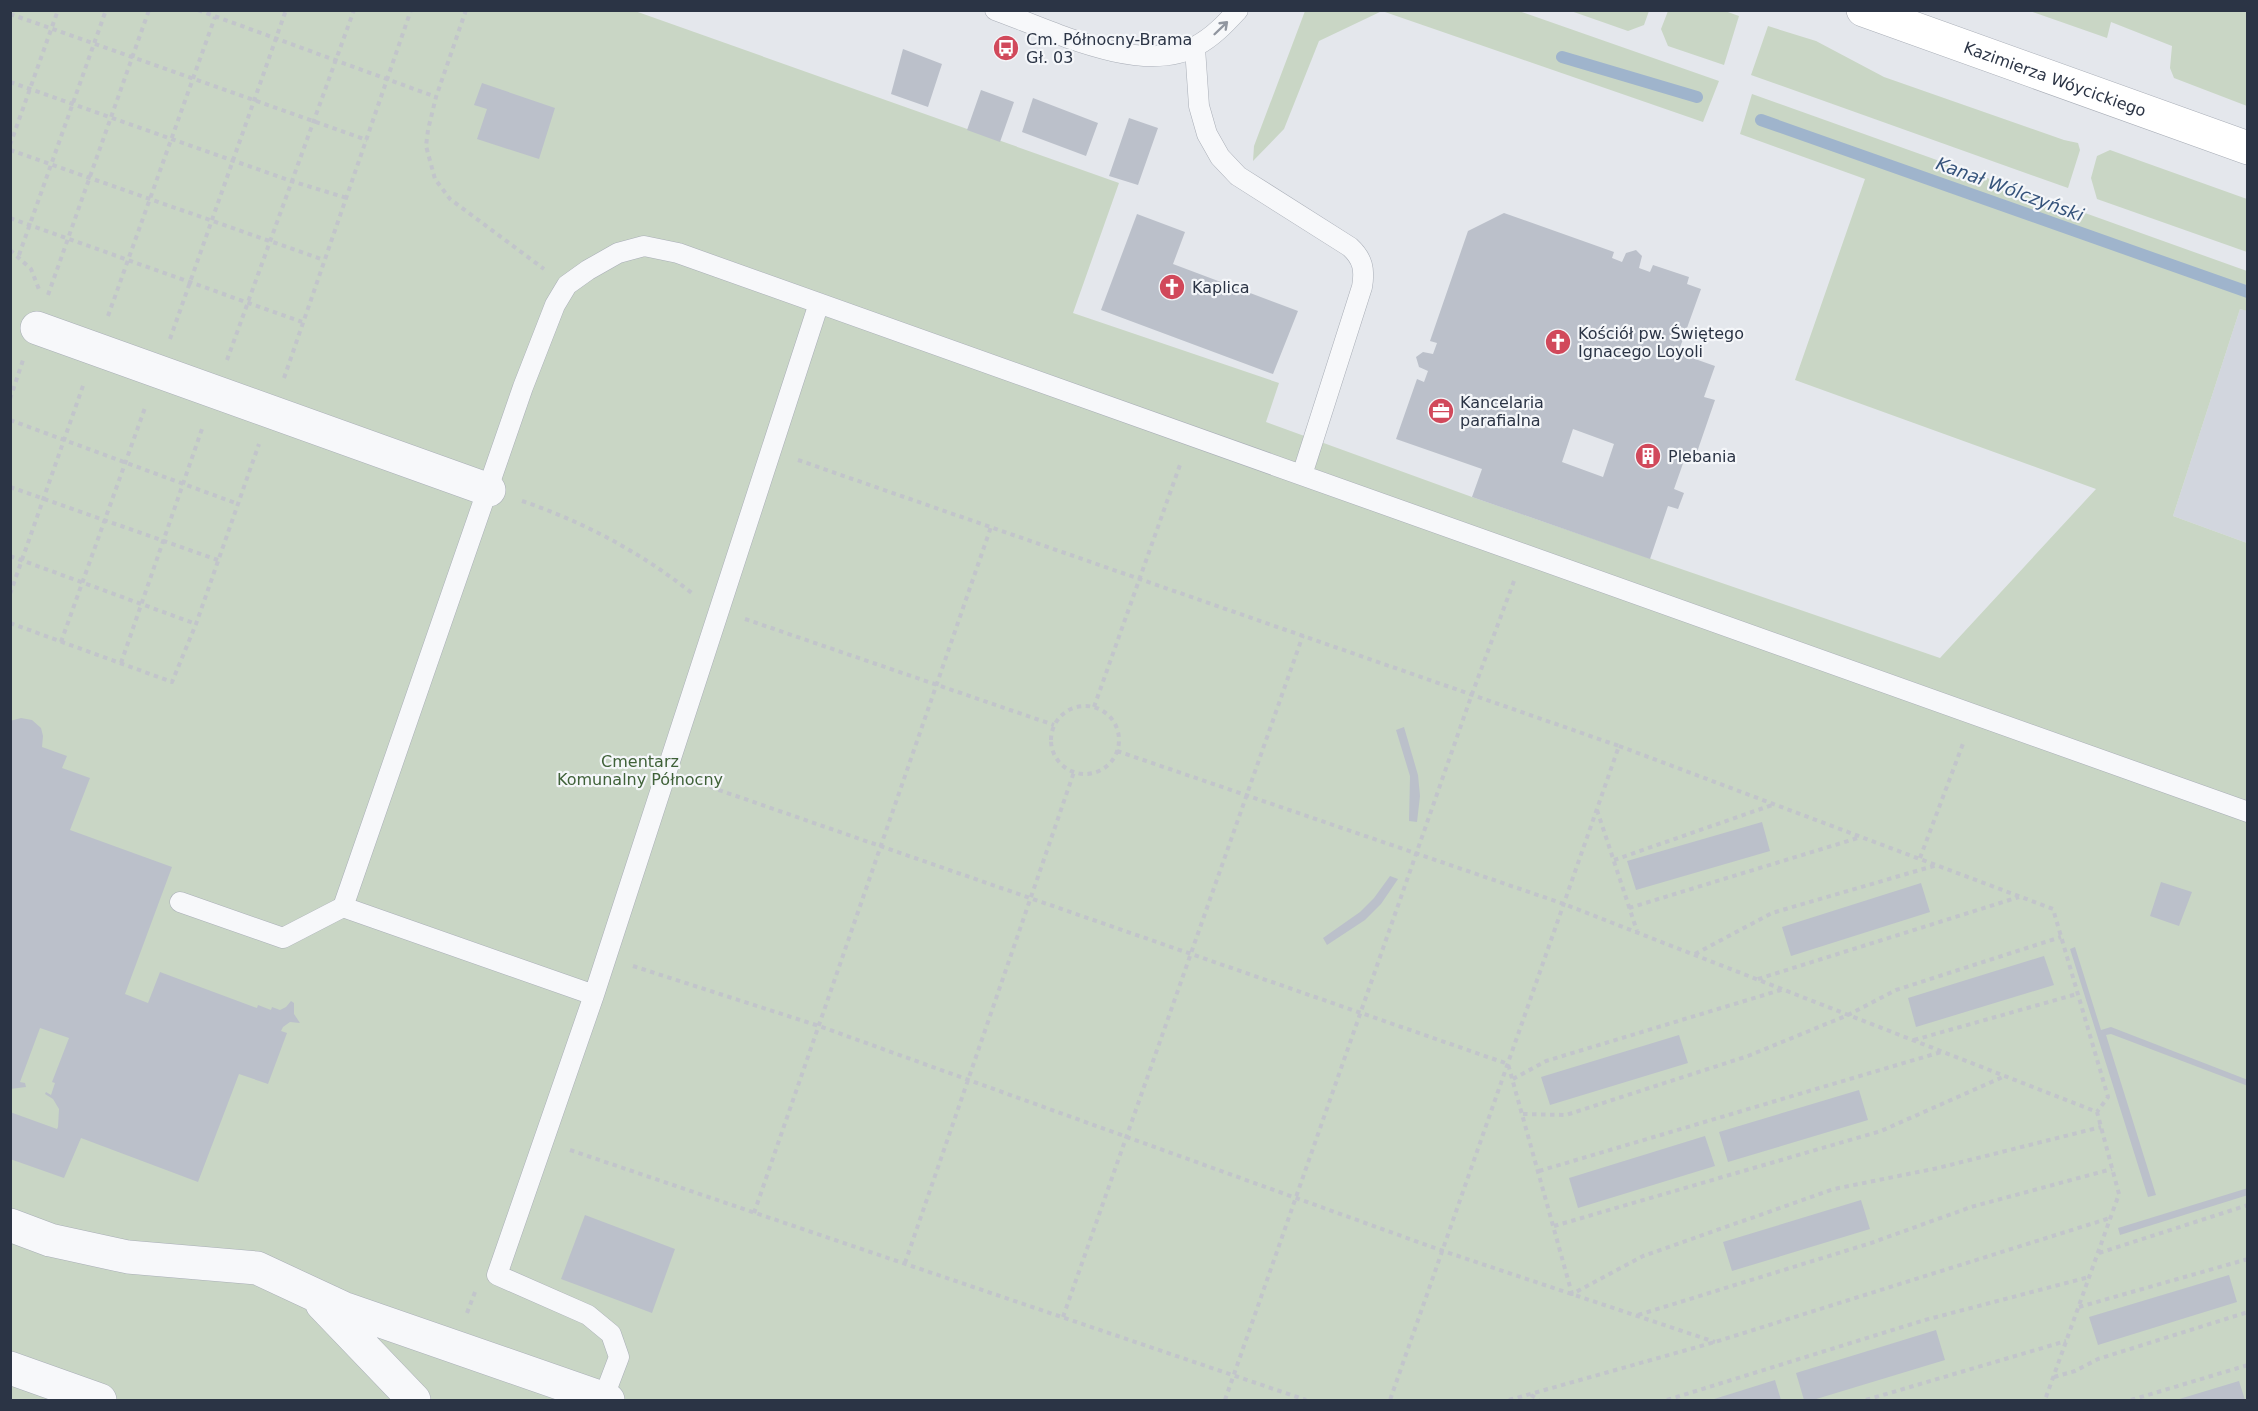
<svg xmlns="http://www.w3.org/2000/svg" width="2258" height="1411" font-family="'DejaVu Sans',sans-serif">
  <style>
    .built { fill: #d2d6de }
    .green { fill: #c9d6c5 }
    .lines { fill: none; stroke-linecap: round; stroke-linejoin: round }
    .stream { stroke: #9fb4cc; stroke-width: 12 }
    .building { fill: #bbc0ca; fill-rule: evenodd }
    .lane-casing { stroke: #a9aeb7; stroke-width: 21 }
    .street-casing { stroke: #a9aeb7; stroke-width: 34 }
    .secondary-casing { stroke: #a9aeb7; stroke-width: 34 }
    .path { stroke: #c2c5cb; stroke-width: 4; stroke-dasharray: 4.5 4.5; stroke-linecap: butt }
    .lane { stroke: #f7f8fa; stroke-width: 20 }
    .street { stroke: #f7f8fa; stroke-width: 33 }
    .secondary { stroke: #fff; stroke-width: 33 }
    .oneway { stroke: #9196a0 }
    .labels { text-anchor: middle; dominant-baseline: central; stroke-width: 4.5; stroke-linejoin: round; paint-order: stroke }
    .poi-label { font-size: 16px; fill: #2b3445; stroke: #f4f6f9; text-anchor: start }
    .street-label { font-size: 16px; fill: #2b3445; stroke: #f4f6f9 }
    .park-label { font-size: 16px; fill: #3f6138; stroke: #f4f6f9 }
    .water-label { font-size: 18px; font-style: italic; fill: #34527a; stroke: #f4f6f9 }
  </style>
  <rect width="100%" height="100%" fill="#e4e7ec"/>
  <path class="built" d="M2240 309 2248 311 2247 543 2173 516Z"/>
  <path class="green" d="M10 11H635L1119 183 1073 313 1279 383 1266 422 1472 497 1940 658 2096 489 1795 380 1865 179 1740 134 1752 94 2247 271V311L2240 309 2173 516 2247 543V1400H11Z
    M1305 11H1519L1719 81 1703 122 1382 11 1319 41 1284 129 1253 161 1254 146Z
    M1571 11H1649L1644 25 1628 31Z
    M1668 11H1725L1739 16 1724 65 1668 46 1661 29Z
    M2030 11H2247V106L2174 78 2170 68 2172 46 2111 22 2107 38Z
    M1768 26 1816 41 1884 77 2064 140 2078 143 2080 150 2068 188 1751 75Z
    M2110 150 2247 199V252L2097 199 2091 178 2097 156Z"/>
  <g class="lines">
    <path class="stream" d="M1562 57 1697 97
      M1761 120 2248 292"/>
  </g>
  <path class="building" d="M903 49 942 64 928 107 891 94Z
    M482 83 555 108 539 159 477 139 487 109 474 105Z
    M981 90 1014 102 1000 142 967 130Z
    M1033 98 1098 123 1086 156 1022 132Z
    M1129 118 1158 128 1138 185 1109 176Z
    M1504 213 1614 252 1612 258 1622 262 1626 253 1636 250 1642 256 1639 268 1650 272 1653 265 1689 277 1687 284 1701 289 1678 353 1715 366 1704 397 1715 400 1695 458 1686 455 1674 489 1684 493 1678 509 1668 506 1650 559 1472 497 1482 469 1396 439 1417 379 1424 382 1428 371 1419 367 1416 357 1423 352 1433 354 1437 343 1430 341 1468 231ZM1573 429 1614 444 1603 477 1562 462Z
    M1137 214 1185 232 1173 264 1298 311 1273 374 1101 310Z
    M21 718 32 720 41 728 43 736 42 747 67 756 62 768 90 778 70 830 172 867 125 994 148 1003 160 972 257 1008 258 1005 271 1010 272 1007 280 1010 286 1007 291 1001 294 1003V1014L300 1023 290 1022 283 1027 281 1031 287 1033 268 1084 239 1074 198 1182 81 1138 64 1178 10 1159V1112L57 1129 58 1127 59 1109 53 1099 45 1094 46 1092 51 1095 55 1083 52 1082 69 1038 40 1028 20 1082 25 1083 26 1087 10 1089V721Z
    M1404 727 1418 775 1420 796 1417 822 1409 821 1410 776 1396 730Z
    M1762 822 1770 851 1636 890 1627 861Z
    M1390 876 1398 879 1381 904 1365 920 1327 945 1323 938 1360 912 1374 898Z
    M2161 882 2192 892 2179 926 2150 916Z
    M1921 883 1930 912 1791 956 1782 927Z
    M2075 947 2101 1030 2111 1027 2248 1080V1086L2111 1034 2106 1035 2156 1195 2148 1197 2070 949Z
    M2044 956 2054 985 1916 1027 1908 998Z
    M1679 1035 1688 1063 1550 1105 1541 1077Z
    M1859 1090 1868 1120 1728 1162 1719 1132Z
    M1705 1136 1715 1166 1578 1208 1569 1178Z
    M2248 1188V1195L2120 1235 2118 1228Z
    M1861 1200 1870 1229 1732 1271 1723 1242Z
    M585 1215 675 1249 652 1313 561 1279Z
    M2229 1275 2237 1302 2098 1345 2089 1317Z
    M1936 1330 1945 1360 1813 1400H1804L1796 1373Z
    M1775 1380 1781 1400H1711Z
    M2239 1381 2245 1400H2176Z"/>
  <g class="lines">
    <g class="lane-casing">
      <path id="lane" d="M995 10C1048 29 1143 77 1196 46 1213 37 1225 24 1238 10
        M1195 48 1199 106 1207 134 1220 157 1238 176 1350 247C1363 259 1365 270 1362 287L1302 475
        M180 902 283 938 343 907 523 387 555 305 567 285 588 270 618 253 644 246 678 253 2248 812
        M343 907 594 995 497 1275 588 1315 611 1334 619 1357 603 1399
        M594 995 819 303"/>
    </g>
    <g class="street-casing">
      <path id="street" d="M37 328 489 490
        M10 1225 50 1240 128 1257 257 1268 343 1308 608 1400
        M322 1304 414 1400
        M10 1368 100 1400"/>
    </g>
    <g class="secondary-casing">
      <g id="secondary">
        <path id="s1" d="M1863 10 2248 148"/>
      </g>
    </g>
    <path class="path" d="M198 10 436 97
      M466 10 436 97 428 130 426 146 435 179 450 199 544 269
      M10 14 367 140
      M10 82 291 181 347 198
      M10 145 58 10
      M10 150 324 260
      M10 218 302 322
      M10 250 31 269 40 292
      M19 255 106 10
      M48 295 149 10
      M108 316 215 17
      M170 339 286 10
      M227 360 354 10
      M284 378 411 10
      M10 399 23 360
      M10 420 238 504
      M798 460 1619 746 1390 1400
      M10 487 218 560
      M522 501C584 522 642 553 693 594
      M10 556 196 624
      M10 594 84 383
      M745 619 1054 725
      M10 623 172 682 196 624 259 444
      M61 642 146 405
      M121 663 203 426
      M1051 740a34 34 0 1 1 68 0a34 34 0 1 1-68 0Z
      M1094 707 1181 462
      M1619 746 2053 909 2108 1097 2097 1112
      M1117 751 1564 904 2097 1112 2119 1194 2045 1400
      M693 781 1508 1064 1572 1294 1643 1256 1834 1189 1938 1168 2101 1127
      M1597 810 1637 931
      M1920 858 1964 741
      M1614 860 1775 804
      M1629 908 1861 837
      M1695 954 1772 913 1937 865
      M633 966 819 1026 1443 1251 1715 1342
      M1758 979 2019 897
      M1914 1040 2077 994
      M1513 1079 1546 1061 1784 989
      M1523 1114 1566 1115 1748 1056 1848 1015 1896 990 2061 937
      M570 1150 1306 1400
      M1539 1171 1941 1052
      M754 1213 991 527
      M1554 1226 1881 1131 2005 1076
      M2099 1253 2248 1205
      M905 1263 1074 772
      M2079 1307 2248 1259
      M467 1313 475 1292
      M1638 1315 1871 1243 1971 1207 2112 1169
      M1063 1317 1303 635
      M2054 1377 2075 1371 2098 1359 2248 1312
      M1531 1395 1539 1400
      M1225 1400 1472 694 1514 581
      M1509 1400 1715 1342 2110 1218
      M1667 1400 1925 1320 2089 1277
      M1866 1400 2066 1341
      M2131 1400 2248 1365"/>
    <use href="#lane" class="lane"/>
    <use href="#street" class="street"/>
    <use href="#secondary" class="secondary"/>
  </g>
  <defs><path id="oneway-shaft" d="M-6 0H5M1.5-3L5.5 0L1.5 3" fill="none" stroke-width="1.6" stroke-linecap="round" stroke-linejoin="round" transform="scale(1.5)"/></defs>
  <use class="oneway" href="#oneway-shaft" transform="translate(1221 28) rotate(-44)"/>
  <defs>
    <g id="bus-disc" transform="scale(1.35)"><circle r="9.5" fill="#d1495b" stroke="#f4f6f9"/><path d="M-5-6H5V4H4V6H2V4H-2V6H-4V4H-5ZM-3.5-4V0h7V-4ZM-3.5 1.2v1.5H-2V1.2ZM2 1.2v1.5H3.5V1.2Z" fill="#fff"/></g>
    <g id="church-disc" transform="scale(1.35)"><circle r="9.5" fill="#d1495b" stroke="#f4f6f9"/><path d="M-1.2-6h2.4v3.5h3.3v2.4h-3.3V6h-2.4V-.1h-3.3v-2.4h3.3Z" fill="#fff"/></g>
    <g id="office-disc" transform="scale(1.35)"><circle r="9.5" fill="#d1495b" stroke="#f4f6f9"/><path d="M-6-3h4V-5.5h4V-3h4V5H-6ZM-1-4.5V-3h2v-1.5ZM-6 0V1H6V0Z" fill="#fff"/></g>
    <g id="building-disc" transform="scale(1.35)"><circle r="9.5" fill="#d1495b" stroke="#f4f6f9"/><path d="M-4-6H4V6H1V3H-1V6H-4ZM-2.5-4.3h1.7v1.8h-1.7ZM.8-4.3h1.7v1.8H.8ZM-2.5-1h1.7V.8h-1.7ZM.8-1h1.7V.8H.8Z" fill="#fff"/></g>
  </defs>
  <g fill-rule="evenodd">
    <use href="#bus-disc" x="1006" y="48"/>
    <use href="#church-disc" x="1172" y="287"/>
    <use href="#church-disc" x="1558" y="342"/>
    <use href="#office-disc" x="1441" y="411"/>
    <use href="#building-disc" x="1648" y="456"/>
  </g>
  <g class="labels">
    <g class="poi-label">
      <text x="1026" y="39">Cm. Północny-Brama<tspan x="1026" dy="18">Gł. 03</tspan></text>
      <text x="1192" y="287">Kaplica</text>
      <text x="1578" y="333">Kościół pw. Świętego<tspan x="1578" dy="18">Ignacego Loyoli</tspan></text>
      <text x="1460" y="402">Kancelaria<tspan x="1460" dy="18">parafialna</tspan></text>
      <text x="1668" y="456">Plebania</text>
    </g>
    <g class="street-label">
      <text stroke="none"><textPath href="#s1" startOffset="204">Kazimierza Wóycickiego</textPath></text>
    </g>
    <g class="park-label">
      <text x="640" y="761">Cmentarz<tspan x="640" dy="18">Komunalny Północny</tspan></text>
    </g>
    <g class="water-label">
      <text transform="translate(2010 189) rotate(20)">Kanał Wólczyński</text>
    </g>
  </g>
  <rect width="2258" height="1411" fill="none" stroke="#2b3445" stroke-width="24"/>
</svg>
